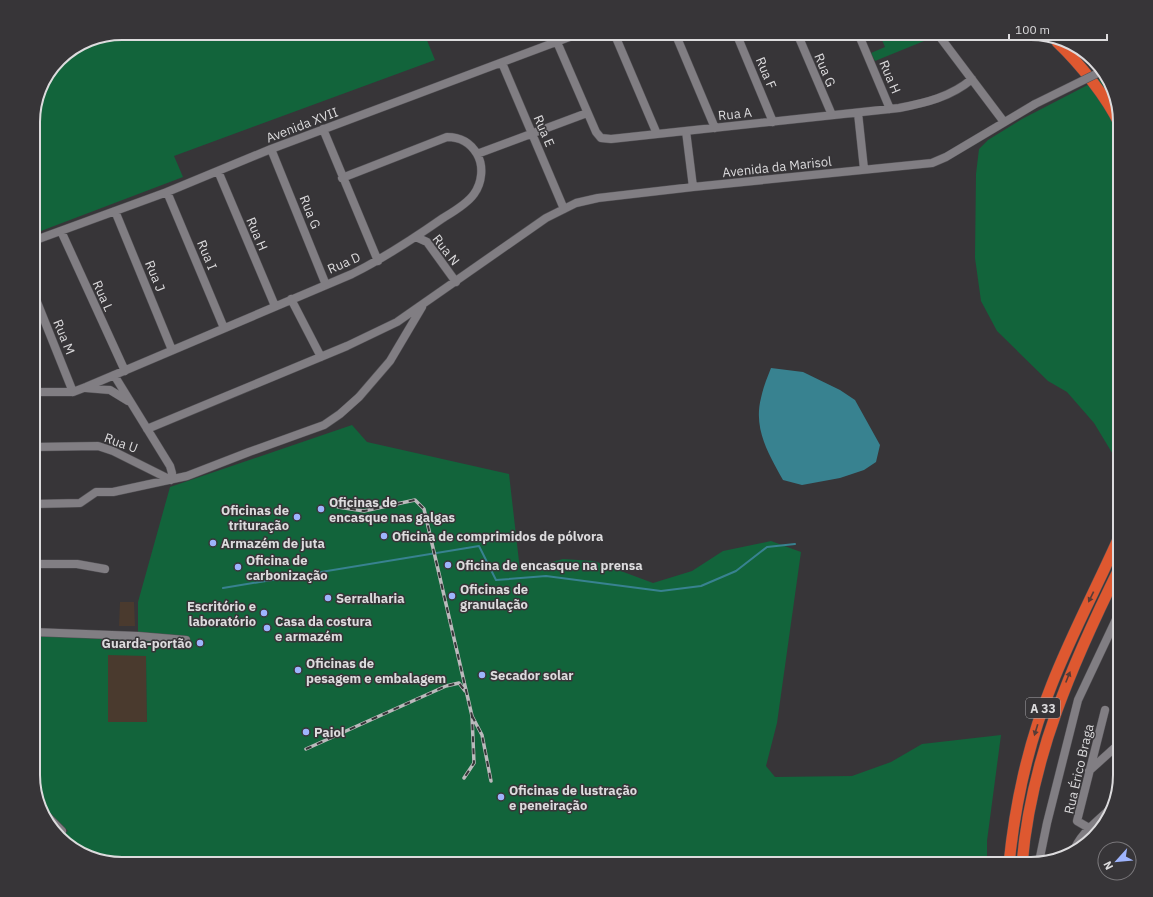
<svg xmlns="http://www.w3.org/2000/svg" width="1153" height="897" font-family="'IBM Plex Sans',sans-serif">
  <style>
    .industrial { fill: #4a3a2e }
    .green { fill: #12643b; fill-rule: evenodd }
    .water { fill: #388290 }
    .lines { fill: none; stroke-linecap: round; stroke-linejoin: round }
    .stream { stroke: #388290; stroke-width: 2 }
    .minor-casing { stroke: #535155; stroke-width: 9 }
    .highway-casing { stroke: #535155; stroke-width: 12 }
    .minor { stroke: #817e83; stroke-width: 8 }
    .highway { stroke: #de5830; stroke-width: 11 }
    .rail-casing { stroke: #bbb9bc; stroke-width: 3.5 }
    .rail { stroke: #373538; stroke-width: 2; stroke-dasharray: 6; stroke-linecap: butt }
    .minor-bridge-casing { stroke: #535155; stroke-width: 9; stroke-linecap: butt }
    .minor-bridge { stroke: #817e83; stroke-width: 8 }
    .oneway { fill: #583c36 }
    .poi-dot { fill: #9eb4fd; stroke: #373538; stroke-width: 1.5 }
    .labels { text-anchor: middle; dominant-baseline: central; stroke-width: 3; stroke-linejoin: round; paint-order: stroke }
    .shield { fill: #373538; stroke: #aaa9ac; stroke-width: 1 }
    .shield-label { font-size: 12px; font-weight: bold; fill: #dcdbdd }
    .street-label { font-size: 13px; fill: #dcdbdd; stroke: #373538 }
    .poi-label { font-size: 13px; font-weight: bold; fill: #dcdbdd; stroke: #373538; text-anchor: start }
    .rim { fill: none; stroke: #dcdbdd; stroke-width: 2 }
  </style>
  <rect width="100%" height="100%" fill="#373538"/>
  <path class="industrial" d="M120 602H134L135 626H119Z
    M107 655H146L147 722H108Z"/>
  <path class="green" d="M122 33H424L435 60 174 156 183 177 33 234V116L42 83 63 55 88 40Z
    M879 33H924L929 39 875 61 871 53 885 47Z
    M1105 76 1111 83 1120 121V459L1114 456 1094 423 1067 392 1048 381 997 331 981 301 975 258 976 174 979 149 988 140 1022 119Z
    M352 425 367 442 509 474 520 570 563 559 594 561 653 583 692 571 723 551 771 541 801 552 777 723 766 766 775 777 852 776 891 762 922 744 1001 735 987 841V864H121L68 846 59 836 68 831 39 803 33 781V636L138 640V602L170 487ZM108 655 146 656 147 722H108Z"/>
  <path class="water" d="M771 368 803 372 840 390 855 400 880 445 876 462 864 470 840 478 802 485 783 480C769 455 753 429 761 398 763 388 767 378 771 368Z"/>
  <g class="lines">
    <path class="stream" d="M223 588 479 546 496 580 546 576 661 591 701 586 736 571 767 547 795 544"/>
    <g class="minor-casing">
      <path id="minor" d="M614 33 657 134
        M675 33 715 128
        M736 33 773 122
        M797 33 832 115
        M858 33 890 109
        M937 33 1004 122
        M557 42 596 132 601 138 611 139 899 108C925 103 951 97 972 79
        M502 63 564 209
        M858 113 864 169
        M323 129 378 261
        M686 131 693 187
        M271 149 326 285
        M477 154 587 113
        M218 171 275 306
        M167 192 224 328
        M115 211 172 350
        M61 231 125 371
        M416 237 427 242 456 282
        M33 241 167 192 271 149 580 33
        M33 292 73 392
        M291 299 321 357
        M114 375 170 466 172 473 171 480
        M86 388 110 390 128 401
        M33 392H73L86 387 352 274C384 258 413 239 443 218 453 212 467 204 474 194 482 183 484 166 477 154 470 142 460 137 447 137L342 178
        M147 429 347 346 397 322 546 218 576 203 598 198 693 187 932 163 946 157 1035 104
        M33 447 98 446 113 451 171 480
        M33 504 80 503 96 492H113L187 476 249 452 324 425 340 414 359 397 390 361 422 307
        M33 564H77L105 569
        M33 632 138 636 186 640
        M1089 771 1120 743
        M41 810 62 831
        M1089 828 1077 821 1105 710
        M1073 853C1079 835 1095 823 1108 811
        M1039 862 1047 823 1078 700 1120 611"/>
    </g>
    <g class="highway-casing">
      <path id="highway" d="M1057 42C1080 64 1106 96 1120 125
        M1085 51 1086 52
        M1098 67 1111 85
        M1009 864C1015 803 1029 741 1052 684 1072 633 1098 585 1120 535
        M1022 864C1031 757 1073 662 1120 567"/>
    </g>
    <use href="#minor" class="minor"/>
    <use href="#highway" class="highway"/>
    <g class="rail-casing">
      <path id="rail" d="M338 507 364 511 415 500 424 509 472 716 474 763 464 778
        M472 716 482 735 491 781
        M306 749 446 686 459 683 465 691"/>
    </g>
    <use href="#rail" class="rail"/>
    <g class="minor-bridge-casing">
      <path id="minor-bridge" d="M1035 104 1102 71"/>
    </g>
    <use href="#minor-bridge" class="minor-bridge"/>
  </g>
  <defs><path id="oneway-solid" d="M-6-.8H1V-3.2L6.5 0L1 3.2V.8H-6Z"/></defs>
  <g class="oneway">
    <use href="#oneway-solid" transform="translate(1091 597) rotate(116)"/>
    <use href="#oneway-solid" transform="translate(1068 677) rotate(-68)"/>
    <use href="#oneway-solid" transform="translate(1036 730) rotate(107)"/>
  </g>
  <g class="poi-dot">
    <circle cx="321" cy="509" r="4"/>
    <circle cx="297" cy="517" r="4"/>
    <circle cx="384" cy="536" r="4"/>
    <circle cx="213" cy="543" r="4"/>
    <circle cx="448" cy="565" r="4"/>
    <circle cx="238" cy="567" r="4"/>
    <circle cx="452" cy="596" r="4"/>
    <circle cx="328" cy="598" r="4"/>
    <circle cx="264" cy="613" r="4"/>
    <circle cx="267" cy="628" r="4"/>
    <circle cx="200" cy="643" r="4"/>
    <circle cx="298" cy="670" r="4"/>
    <circle cx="482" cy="675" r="4"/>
    <circle cx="306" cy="732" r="4"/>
    <circle cx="501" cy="797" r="4"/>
  </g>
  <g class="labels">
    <rect class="shield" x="1026" y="698" width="34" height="20" rx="3"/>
    <g class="shield-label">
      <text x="1043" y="708">A 33</text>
    </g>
    <g class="street-label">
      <text transform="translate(825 70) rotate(67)">Rua G</text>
      <text transform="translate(766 73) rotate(67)">Rua F</text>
      <text transform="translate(890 77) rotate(67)">Rua H</text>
      <text transform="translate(735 114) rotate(-6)">Rua A</text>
      <text transform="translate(302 125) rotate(-21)">Avenida XVII</text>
      <text transform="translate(544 131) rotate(67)">Rua E</text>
      <text transform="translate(777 167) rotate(-6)">Avenida da Marisol</text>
      <text transform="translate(310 212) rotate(68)">Rua G</text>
      <text transform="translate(257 234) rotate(67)">Rua H</text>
      <text transform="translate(446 250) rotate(52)">Rua N</text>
      <text transform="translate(207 255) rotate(67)">Rua I</text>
      <text transform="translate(344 263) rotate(-24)">Rua D</text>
      <text transform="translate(155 276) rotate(68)">Rua J</text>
      <text transform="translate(103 296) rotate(66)">Rua L</text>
      <text transform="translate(64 337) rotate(68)">Rua M</text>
      <text transform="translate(121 443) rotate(20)">Rua U</text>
      <text transform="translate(1079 769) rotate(-77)">Rua Érico Braga</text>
    </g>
    <g class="poi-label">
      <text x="329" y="502">Oficinas de<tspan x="329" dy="15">encasque nas galgas</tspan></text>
      <text x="289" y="510" text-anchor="end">Oficinas de<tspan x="289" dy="15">trituração</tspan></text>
      <text x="392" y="536">Oficina de comprimidos de pólvora</text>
      <text x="221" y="543">Armazém de juta</text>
      <text x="246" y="560">Oficina de<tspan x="246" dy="15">carbonização</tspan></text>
      <text x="456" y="565">Oficina de encasque na prensa</text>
      <text x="460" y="589">Oficinas de<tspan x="460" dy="15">granulação</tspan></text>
      <text x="336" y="598">Serralharia</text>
      <text x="256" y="606" text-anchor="end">Escritório e<tspan x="256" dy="15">laboratório</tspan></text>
      <text x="275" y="621">Casa da costura<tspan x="275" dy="15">e armazém</tspan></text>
      <text x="192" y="643" text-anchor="end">Guarda-portão</text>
      <text x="306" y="663">Oficinas de<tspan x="306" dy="15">pesagem e embalagem</tspan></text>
      <text x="490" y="675">Secador solar</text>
      <text x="314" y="732">Paiol</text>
      <text x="509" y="790">Oficinas de lustração<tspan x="509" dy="15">e peneiração</tspan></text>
    </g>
  </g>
  <path d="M0 0H1153V897H0ZM122 40H1031A82 82 0 0 1 1113 122V775A82 82 0 0 1 1031 857H122A82 82 0 0 1 40 775V122A82 82 0 0 1 122 40Z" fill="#373538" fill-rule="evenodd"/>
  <path class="rim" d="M122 40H1031A82 82 0 0 1 1113 122V775A82 82 0 0 1 1031 857H122A82 82 0 0 1 40 775V122A82 82 0 0 1 122 40Z"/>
  <g transform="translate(1117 861) rotate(243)"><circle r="19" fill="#373538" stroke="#79777a"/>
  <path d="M0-3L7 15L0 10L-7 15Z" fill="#9eb4fd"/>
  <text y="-6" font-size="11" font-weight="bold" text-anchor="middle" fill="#dcdbdd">N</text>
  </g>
  <path d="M1009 34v6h98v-6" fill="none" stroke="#dcdbdd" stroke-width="2"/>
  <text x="1015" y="34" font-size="12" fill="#dcdbdd" stroke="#373538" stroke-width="3" paint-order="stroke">100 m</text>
</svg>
